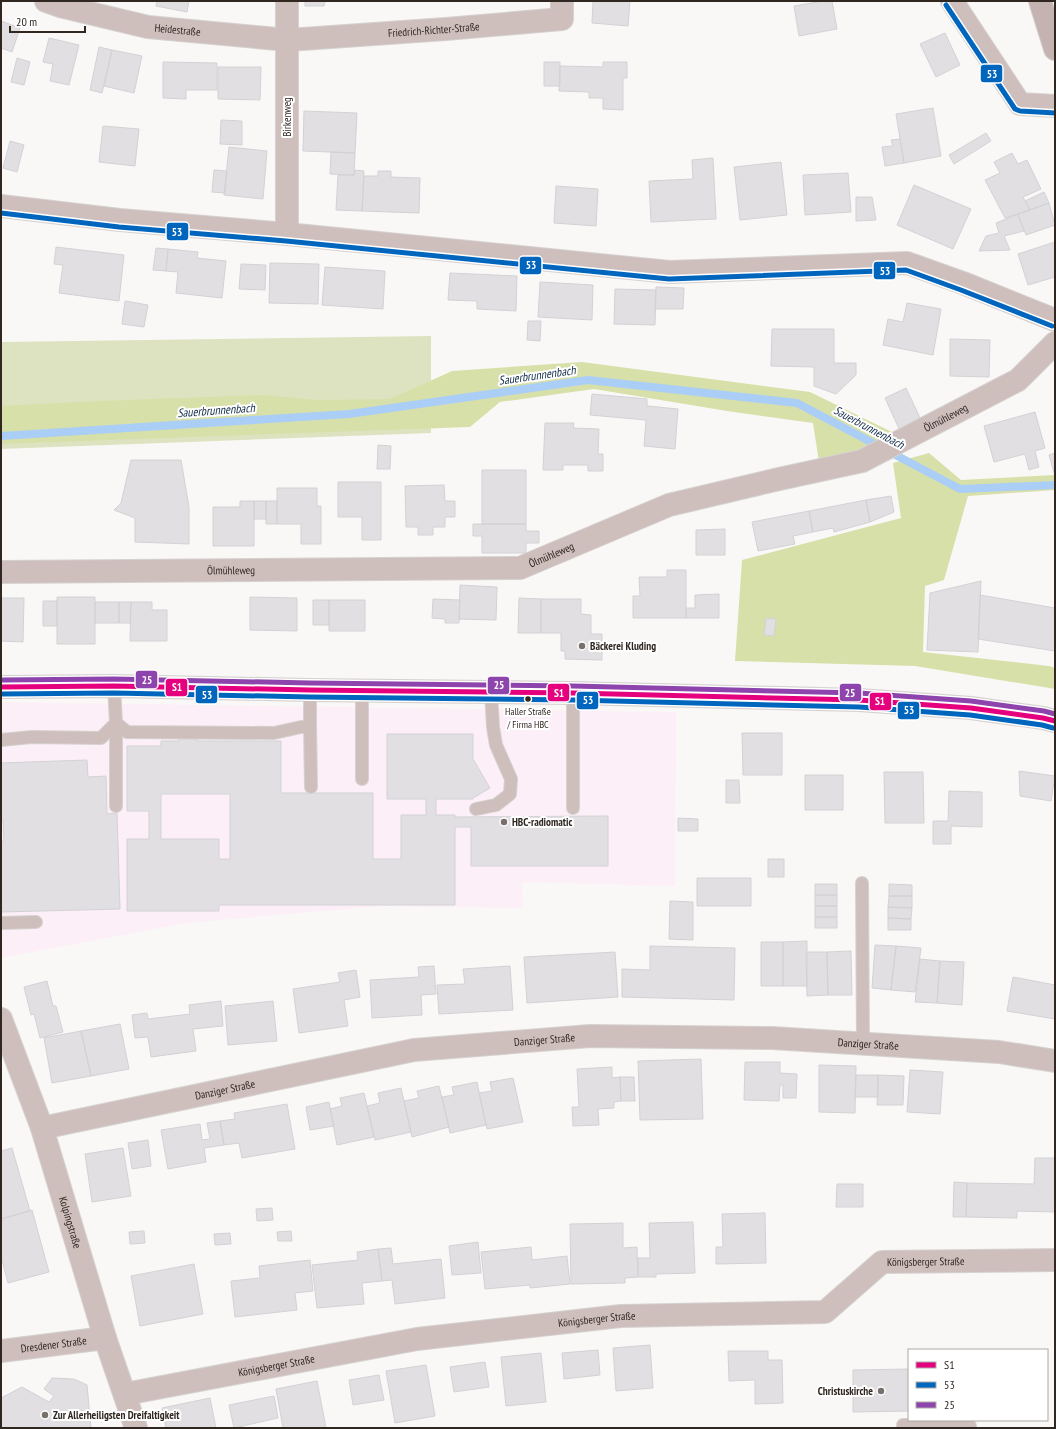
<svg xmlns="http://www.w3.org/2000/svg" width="1056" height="1429" font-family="'PT Sans Narrow',sans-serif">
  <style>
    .industrial { fill: #fceff7 }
    .green { fill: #dde3c0 }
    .forest { fill: #d8e0a9 }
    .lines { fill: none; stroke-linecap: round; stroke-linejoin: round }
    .stream { stroke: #abcef7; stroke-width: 8 }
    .building { fill: #e1dfe1; stroke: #d2d2d6; fill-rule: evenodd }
    .service-casing { stroke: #d5d2d0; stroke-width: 14 }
    .minor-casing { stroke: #d5d2d0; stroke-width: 24 }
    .secondary-casing { stroke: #d5d2d0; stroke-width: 24 }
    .service { stroke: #cebfbd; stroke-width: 12 }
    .minor { stroke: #cebfbd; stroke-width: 22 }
    .secondary { stroke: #c4b3b1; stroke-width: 22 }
    .bus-1-casing { stroke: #fff; stroke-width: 8 }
    .bus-2-casing { stroke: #fff; stroke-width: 8 }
    .bus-3-casing { stroke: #fff; stroke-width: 8 }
    .bus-1 { stroke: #e5007d; stroke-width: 5 }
    .bus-2 { stroke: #0065bd; stroke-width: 5 }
    .bus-3 { stroke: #8e44ad; stroke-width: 5 }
    .poi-dot { fill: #77706c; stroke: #fff; stroke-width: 1.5 }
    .bus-dot { fill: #302721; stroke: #fff; stroke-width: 1.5 }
    .labels { text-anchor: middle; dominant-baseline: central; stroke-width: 4; stroke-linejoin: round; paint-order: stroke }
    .bus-label { font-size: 10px; fill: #302721; stroke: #fff }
    .street-label { font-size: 11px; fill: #302721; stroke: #fff }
    .poi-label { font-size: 11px; font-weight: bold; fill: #302721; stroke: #fff; text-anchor: start }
    .water-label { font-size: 12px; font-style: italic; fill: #112c49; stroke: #fff }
    .line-badge { stroke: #fff; stroke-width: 1.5 }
    .badge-label { font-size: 11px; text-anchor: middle; font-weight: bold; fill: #fff }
  </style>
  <rect width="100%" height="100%" fill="#faf8f6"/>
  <path class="industrial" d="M1 702 676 712 675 886 522 882 523 908 382 906 186 923 1 958Z"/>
  <path class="green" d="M431 336V433L1 449V342Z"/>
  <path class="forest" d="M582 362 810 392 892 432 858 450 819 462 813 423 727 411 594 389 500 402 470 427 1 444V406L99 401 264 395 317 400 390 399 452 371Z
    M929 453 961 480 1055 475V490L968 496 944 580 925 586 923 652 1049 666 1055 668V689L915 666 735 661 742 560 901 518 893 463Z"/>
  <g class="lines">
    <path class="stream" d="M1 436 349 414 588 380 797 403 960 489 1055 485"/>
  </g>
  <path class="building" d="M157 1H189L187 12 156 6Z
    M305 1H325L324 6H305Z
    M593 1H630L628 26 592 23Z
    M823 1H832L837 29 799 36 794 6Z
    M1 21 20 28 12 52 1 48Z
    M945 33 960 65 936 77 920 44Z
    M49 38 79 45 69 85 50 81 53 64 43 62Z
    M99 47 112 50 102 93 90 90Z
    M112 50 142 56 134 93 104 86Z
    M17 58 30 62 24 85 11 82Z
    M163 62 217 63V90H186V99L163 98Z
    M544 62H560V86H544Z
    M603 62H627V78H623V110L603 109V98H589V92L559 91 560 66 603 67Z
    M218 67H261L260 100 218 99Z
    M933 108 941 156 904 163 896 114Z
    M304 111 357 113 355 153 303 151Z
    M221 120 242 121V145L220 144Z
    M103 126 139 129 135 166 99 162Z
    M986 133 991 141 954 164 949 155Z
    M900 139 904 163 885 166 882 147 893 146 891 140Z
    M10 141 24 145 17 172 3 168Z
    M229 147 267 151 263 199 224 195Z
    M331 152 355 153 354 175 330 174Z
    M1012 153 1018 164 1027 160 1041 189 1023 197 1030 210 1005 218 985 180 1000 173 994 162Z
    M713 158 716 219 651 222 649 181 693 179 692 160Z
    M781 162 787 215 740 220 734 167Z
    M214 170 227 171 225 193 212 192Z
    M355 170 364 171 362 211 336 210 338 175H354Z
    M378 171H391V177L420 178 419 213 362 211 364 176H378Z
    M848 173 851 212 805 215 803 175Z
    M914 185 971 209 953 249 897 225Z
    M556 186 598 189 596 226 554 223Z
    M1044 192 1049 203 1030 210 1025 201Z
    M856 197H872L876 220 856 221Z
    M1049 203 1055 225 1026 235 1018 214Z
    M1018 214 1024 231 1004 236 1010 250 979 251 986 236 999 233 996 223Z
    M1055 242V277L1028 285 1018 254Z
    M56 247 124 255 119 301 59 293 63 265 54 264Z
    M156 248 168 249 166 271 153 270Z
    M168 249 198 252 197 258 226 261 222 298 176 293 178 272 166 271Z
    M270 263 319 264 318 304 269 303Z
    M241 264 266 265 265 290 239 289Z
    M325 267 385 271 383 309 322 305Z
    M450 273 517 276 516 311 477 309V301L448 300Z
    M540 282 593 285 592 320 538 317Z
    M656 287 684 288 683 309H655Z
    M615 289 656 290 655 325 614 324Z
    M125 301 148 305 144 327 122 324Z
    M907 303 941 309 933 355 883 345 888 319 903 322Z
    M528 321H541L540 341 527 340Z
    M772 329H834V363H856V375L836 394 814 386V367L771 366Z
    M950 339 990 340 989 377 950 376Z
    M906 388 921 420 900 431 885 398Z
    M592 394 647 399V406L678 409 675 449 644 446 646 420 590 415Z
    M1035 412 1045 448 1035 451 1039 467 1029 470 1025 454 994 462 984 426Z
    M545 423H574L573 428 599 429 598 454H603V471H588V465H563V470H543Z
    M378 445 391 446 390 469H377Z
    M1055 453V476L1049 455Z
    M131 460H181L189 507V544L135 542V518L114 510 121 503Z
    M482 470H526V524H482Z
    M338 482H381V540H362V517H338Z
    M444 485 445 501H455V517H445V527H433V535H418V527H406L405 486Z
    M277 488H317V506H321V544H301V524H277Z
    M891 496 894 512 870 522 866 500Z
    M866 500 870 522 834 532 833 528 813 532 809 511Z
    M240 501H254V546H213V507H240Z
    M254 501H266V519H254Z
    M266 501H277V524H266Z
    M809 511 813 532 793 536 795 544 758 551 752 522Z
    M473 524H526V531H539V543H526V553H482V536H473Z
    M725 529V555H696V530Z
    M667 570H686V618H633V596H640L639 577H667Z
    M981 581 978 652 927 650 930 593Z
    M460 585 497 587 496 620 459 619Z
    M719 594V618H686V608H695V595Z
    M980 595 1055 608V651L978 639Z
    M57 597H95V644H57Z
    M250 597 297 598V631L250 630Z
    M1 598H24L23 642 1 641Z
    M519 598 541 599V633H518Z
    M433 599 460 600 459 623H445V619L432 618Z
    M541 599H581V614L591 615V634H602V660L565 659V651H561V633H541Z
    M313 600H329V625H313Z
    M329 600H365V631H329Z
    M43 601H57V626H43Z
    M95 602H119V623H95Z
    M119 602H131L130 623H119Z
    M131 602H152V610H167V641H130Z
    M766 618 776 619 774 636 764 635Z
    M742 733H782V775H743Z
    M387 734H473V759L490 788 473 798V799H436V815H455V817L608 816V866H471V827H455V905H219V911H127V839H149V811H127V746H161V741H179V735H197V741H281V793H373V859H401V815H426V799H387ZM161 794H230V859H219V839H161Z
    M87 760 88 777 106 776 107 814 117 813 120 909 1 912V842L4 841 3 820H1V763Z
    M1019 771 1055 776 1051 801 1020 796Z
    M884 772H923L924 823H885Z
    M805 775H843V810H805Z
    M726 780H739L740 803H726Z
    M949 791 982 792V827L951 826V844H933V821H948Z
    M678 818 698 819V831H678Z
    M768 859H784V877H768Z
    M697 878H751V906H697Z
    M815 884H837V895H815Z
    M889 884 912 885V896H889Z
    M815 895H837V906H815Z
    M889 896H912V908L888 907Z
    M670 901 693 902V940L669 939Z
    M815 906H837V917H815Z
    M888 907 912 908 911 919 888 918Z
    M815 917H837V928H815Z
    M888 918 911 919V930H888Z
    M807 941V986H783V942Z
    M761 942H783V986H761Z
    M875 945 896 946 891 990 872 988Z
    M650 946 735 948 734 1000 622 997V969L650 970Z
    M896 946 921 948 915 992 891 990Z
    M851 951 852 995H828L827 952Z
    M615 952 618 997 527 1003 524 957Z
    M806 952H827L828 995 807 996Z
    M920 959 940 961 937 1003 915 1002Z
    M940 961 964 962 962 1005 937 1003Z
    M434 966 436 994 421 995 422 1015 372 1018 370 980 419 977 418 967Z
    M510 966 513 1010 439 1014 437 985 465 984 463 969Z
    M356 970 360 997 344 1000 348 1026 299 1033 293 989 340 982 338 973Z
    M1013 977 1055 985V1019L1007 1011Z
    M47 981 53 1006H56L63 1032 40 1038 34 1014 31 1015 24 987Z
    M221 1001 223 1026 193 1029 196 1051 151 1057 148 1037 135 1038 132 1015 147 1013 148 1019 190 1014 189 1005Z
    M273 1001 277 1041 228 1045 225 1006Z
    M120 1024 129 1069 91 1076 81 1031Z
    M81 1031 91 1076 52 1083 44 1038Z
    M701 1059 703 1119 640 1120 638 1061Z
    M745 1062H780V1073L797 1074 796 1098H783V1085H780L779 1101 744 1100Z
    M819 1065 856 1066 855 1113 819 1112Z
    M612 1067V1078L620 1077 621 1101 614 1102V1108L598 1109 599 1125 573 1126 572 1107H579L577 1069Z
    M910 1070 943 1072 940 1114 907 1112Z
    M856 1075H878V1097H855Z
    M878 1075 904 1076 903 1105H877Z
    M620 1077H634L635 1101H621Z
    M513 1078 523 1122 487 1129 479 1093 492 1091 490 1082Z
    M477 1082 486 1125 450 1133 442 1097 454 1095 452 1087Z
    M439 1086 449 1127 412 1137 404 1101 419 1098 417 1091Z
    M401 1088 411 1132 375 1140 367 1106 380 1103 378 1093Z
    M364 1093 374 1137 337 1145 330 1109 342 1106 340 1098Z
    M329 1102 334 1126 310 1130 306 1107Z
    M287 1104 295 1149 242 1158 239 1143 224 1145 220 1121 235 1119 234 1113Z
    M220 1121 224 1145 204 1148 206 1162 168 1169 161 1130 200 1124 202 1140 210 1139 207 1123Z
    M148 1140 151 1166 132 1169 128 1143Z
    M12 1148 30 1211 1 1219V1151Z
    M123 1148 131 1196 92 1202 85 1154Z
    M1035 1158H1055V1212L1017 1211V1218L966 1217 967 1183 1034 1184Z
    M954 1182 967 1183 966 1217H953Z
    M837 1184H863V1207H836Z
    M272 1208 273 1220 257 1221 256 1209Z
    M32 1210 49 1272 8 1283 1 1256V1219Z
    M765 1213 766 1263 716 1264V1247H723L722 1214Z
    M693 1222 695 1273 656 1274V1277H638V1258H650L649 1223Z
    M623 1223V1248L637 1247 638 1277 625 1278V1283L571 1284 570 1224Z
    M144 1231 145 1243 130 1244 129 1232Z
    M291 1231 292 1241H278L277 1232Z
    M230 1233 231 1244 215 1245 214 1234Z
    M478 1242 481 1273 452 1275 449 1246Z
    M531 1247 532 1260 567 1256 570 1284 530 1288V1285L485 1289 481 1252Z
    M391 1248 393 1264 441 1259 445 1298 395 1304 392 1280 382 1281 378 1249Z
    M378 1249 382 1281 362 1283 364 1304 317 1308 312 1265 358 1260 357 1252Z
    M310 1260 313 1291 295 1293 297 1310 235 1317 231 1281 260 1278 259 1266Z
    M194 1264 203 1314 140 1326 131 1276Z
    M650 1345 653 1388 616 1391 613 1348Z
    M598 1350 600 1375 564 1379 562 1353Z
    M728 1351H768V1360H782L783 1403 755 1404V1380L729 1381Z
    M541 1353 546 1402 506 1406 501 1357Z
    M485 1362 489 1387 454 1392 450 1367Z
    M426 1365 435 1416 395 1423 386 1371Z
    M909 1369V1411L853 1412V1370Z
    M379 1375 384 1400 353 1405 349 1380Z
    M52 1378 74 1379 87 1385 91 1428H1V1398L22 1387 49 1402 54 1396 44 1389Z
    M317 1381 326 1428H283L276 1389Z
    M274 1396 278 1418 234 1428 229 1405Z
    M210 1398 216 1428H166L162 1408Z"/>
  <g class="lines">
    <g class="service-casing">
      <path id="service" d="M114 686 116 723 127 732 274 733 310 725 311 787
        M362 691V779
        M310 725V690
        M1 740 32 737 101 738 116 723V806
        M573 808V693
        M476 809 496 805 510 794 511 779 496 745 493 727 491 692
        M862 883 863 1043
        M1 923 36 922
        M903 1425 970 1426V1428"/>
    </g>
    <g class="minor-casing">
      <g id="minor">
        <path id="s1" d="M46 1 60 6 148 27 288 40 446 29 562 19V1"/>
        <path d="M952 1 1020 104 1055 106"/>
        <path d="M1 206 120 220 287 234 670 272 907 263 963 283 1055 320"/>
        <path d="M287 234V1"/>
        <path id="s2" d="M1 572 520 568 669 505 779 479 862 461 1018 380 1055 343"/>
        <path id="s3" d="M1 1019 42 1128 105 1338 136 1428"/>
        <path id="s4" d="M42 1128 414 1050 590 1036 772 1038 999 1052 1055 1061"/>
        <path id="s5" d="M1 1351 105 1338"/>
        <path id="s6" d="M125 1394 417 1339 621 1316 825 1312 882 1262 1055 1260"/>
      </g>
    </g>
    <g class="secondary-casing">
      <path id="secondary" d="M1040 1 1055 49
        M1 687 114 686 310 690 573 693 859 700 971 708 1043 718 1055 721"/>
    </g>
    <use href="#service" class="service"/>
    <use href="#minor" class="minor"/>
    <use href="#secondary" class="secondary"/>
    <g class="bus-1-casing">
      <path id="bus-1" d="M1 687 114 686 310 690 573 693 859 700 971 708 1043 718 1055 721"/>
    </g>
    <g class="bus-2-casing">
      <path id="bus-2" d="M946 5 1015 109 1020 111 1055 113
        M1 213 119 227 286 241 669 279 906 270 961 290 1052 326
        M1 694 114 693 310 697 573 700 859 707 970 715 1042 725 1053 728"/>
    </g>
    <g class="bus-3-casing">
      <path id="bus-3" d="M1 680 114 679 310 683 573 686 859 693 971 701 1044 711 1055 714"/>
    </g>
    <use href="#bus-1" class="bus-1"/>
    <use href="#bus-2" class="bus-2"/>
    <use href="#bus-3" class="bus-3"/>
  </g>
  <g class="poi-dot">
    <circle cx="582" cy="646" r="4"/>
    <circle cx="504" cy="822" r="4"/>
    <circle cx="881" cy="1391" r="4"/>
    <circle cx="45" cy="1415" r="4"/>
  </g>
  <circle class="bus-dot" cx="528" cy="699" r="3.5"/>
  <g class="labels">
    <g class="bus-label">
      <text x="528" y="711">Haller Straße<tspan x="528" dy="13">/ Firma HBC</tspan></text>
    </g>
    <g class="street-label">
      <text stroke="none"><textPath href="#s1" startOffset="135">Heidestraße</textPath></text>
      <text stroke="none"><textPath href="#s1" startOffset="392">Friedrich-Richter-Straße</textPath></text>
      <text transform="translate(287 117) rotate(-90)">Birkenweg</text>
      <text stroke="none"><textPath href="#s2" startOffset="973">Ölmühleweg</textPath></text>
      <text stroke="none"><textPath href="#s2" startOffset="553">Ölmühleweg</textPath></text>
      <text stroke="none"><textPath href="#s2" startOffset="230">Ölmühleweg</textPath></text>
      <text stroke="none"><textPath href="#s4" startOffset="511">Danziger Straße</textPath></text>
      <text stroke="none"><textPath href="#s4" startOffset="835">Danziger Straße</textPath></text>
      <text stroke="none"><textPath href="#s4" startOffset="187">Danziger Straße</textPath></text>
      <text stroke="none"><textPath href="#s3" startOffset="215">Kolpingstraße</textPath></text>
      <text stroke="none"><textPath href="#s6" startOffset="826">Königsberger Straße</textPath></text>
      <text stroke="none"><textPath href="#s6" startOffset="478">Königsberger Straße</textPath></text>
      <text stroke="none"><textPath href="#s5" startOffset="53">Dresdener Straße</textPath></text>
      <text stroke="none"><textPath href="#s6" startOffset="154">Königsberger Straße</textPath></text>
    </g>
    <g class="poi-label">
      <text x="590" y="646">Bäckerei Kluding</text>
      <text x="512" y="822">HBC-radiomatic</text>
      <text x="873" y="1391" text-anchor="end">Christuskirche</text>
      <text x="53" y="1415">Zur Allerheiligsten Dreifaltigkeit</text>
    </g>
    <g class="water-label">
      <text transform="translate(537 375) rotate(-8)">Sauerbrunnenbach</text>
      <text transform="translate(216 410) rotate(-4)">Sauerbrunnenbach</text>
      <text transform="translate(869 427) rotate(28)">Sauerbrunnenbach</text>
    </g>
  </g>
  <g class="line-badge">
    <rect x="980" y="64" width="23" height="19" rx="4" fill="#0065bd"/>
    <rect x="166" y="222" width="23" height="19" rx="4" fill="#0065bd"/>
    <rect x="519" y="256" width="23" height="19" rx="4" fill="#0065bd"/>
    <rect x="873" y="261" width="23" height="19" rx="4" fill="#0065bd"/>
    <rect x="135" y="670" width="23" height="19" rx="4" fill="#8e44ad"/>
    <rect x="487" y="676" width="23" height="19" rx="4" fill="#8e44ad"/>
    <rect x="165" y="678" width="23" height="19" rx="4" fill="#e5007d"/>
    <rect x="839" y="683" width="23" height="19" rx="4" fill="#8e44ad"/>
    <rect x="547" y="683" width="23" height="19" rx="4" fill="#e5007d"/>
    <rect x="195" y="685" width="23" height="19" rx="4" fill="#0065bd"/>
    <rect x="576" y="691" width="23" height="19" rx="4" fill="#0065bd"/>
    <rect x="869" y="692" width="23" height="19" rx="4" fill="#e5007d"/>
    <rect x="897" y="701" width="23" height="19" rx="4" fill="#0065bd"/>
  </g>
  <g class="badge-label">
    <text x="992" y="78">53</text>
    <text x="177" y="236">53</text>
    <text x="531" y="269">53</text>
    <text x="885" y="275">53</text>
    <text x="147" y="684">25</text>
    <text x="499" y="689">25</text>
    <text x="177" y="691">S1</text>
    <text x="850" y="697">25</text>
    <text x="559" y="697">S1</text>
    <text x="207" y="699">53</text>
    <text x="588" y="704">53</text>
    <text x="880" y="705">S1</text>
    <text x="909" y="714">53</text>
  </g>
  <rect width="1056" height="1429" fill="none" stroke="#302721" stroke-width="4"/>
  <rect x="908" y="1349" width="140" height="72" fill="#ffffff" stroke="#aca9a6"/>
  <rect x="916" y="1362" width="20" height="6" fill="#e5007d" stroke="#aca9a6"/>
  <text x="944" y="1369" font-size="12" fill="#302721">S1</text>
  <rect x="916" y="1382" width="20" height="6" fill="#0065bd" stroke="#aca9a6"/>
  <text x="944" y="1389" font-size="12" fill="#302721">53</text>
  <rect x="916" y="1402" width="20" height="6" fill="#8e44ad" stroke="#aca9a6"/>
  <text x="944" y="1409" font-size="12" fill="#302721">25</text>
  <path d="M10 26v6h75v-6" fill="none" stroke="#302721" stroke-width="2"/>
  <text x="16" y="26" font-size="12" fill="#302721" stroke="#ffffff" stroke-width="3" paint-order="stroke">20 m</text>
</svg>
